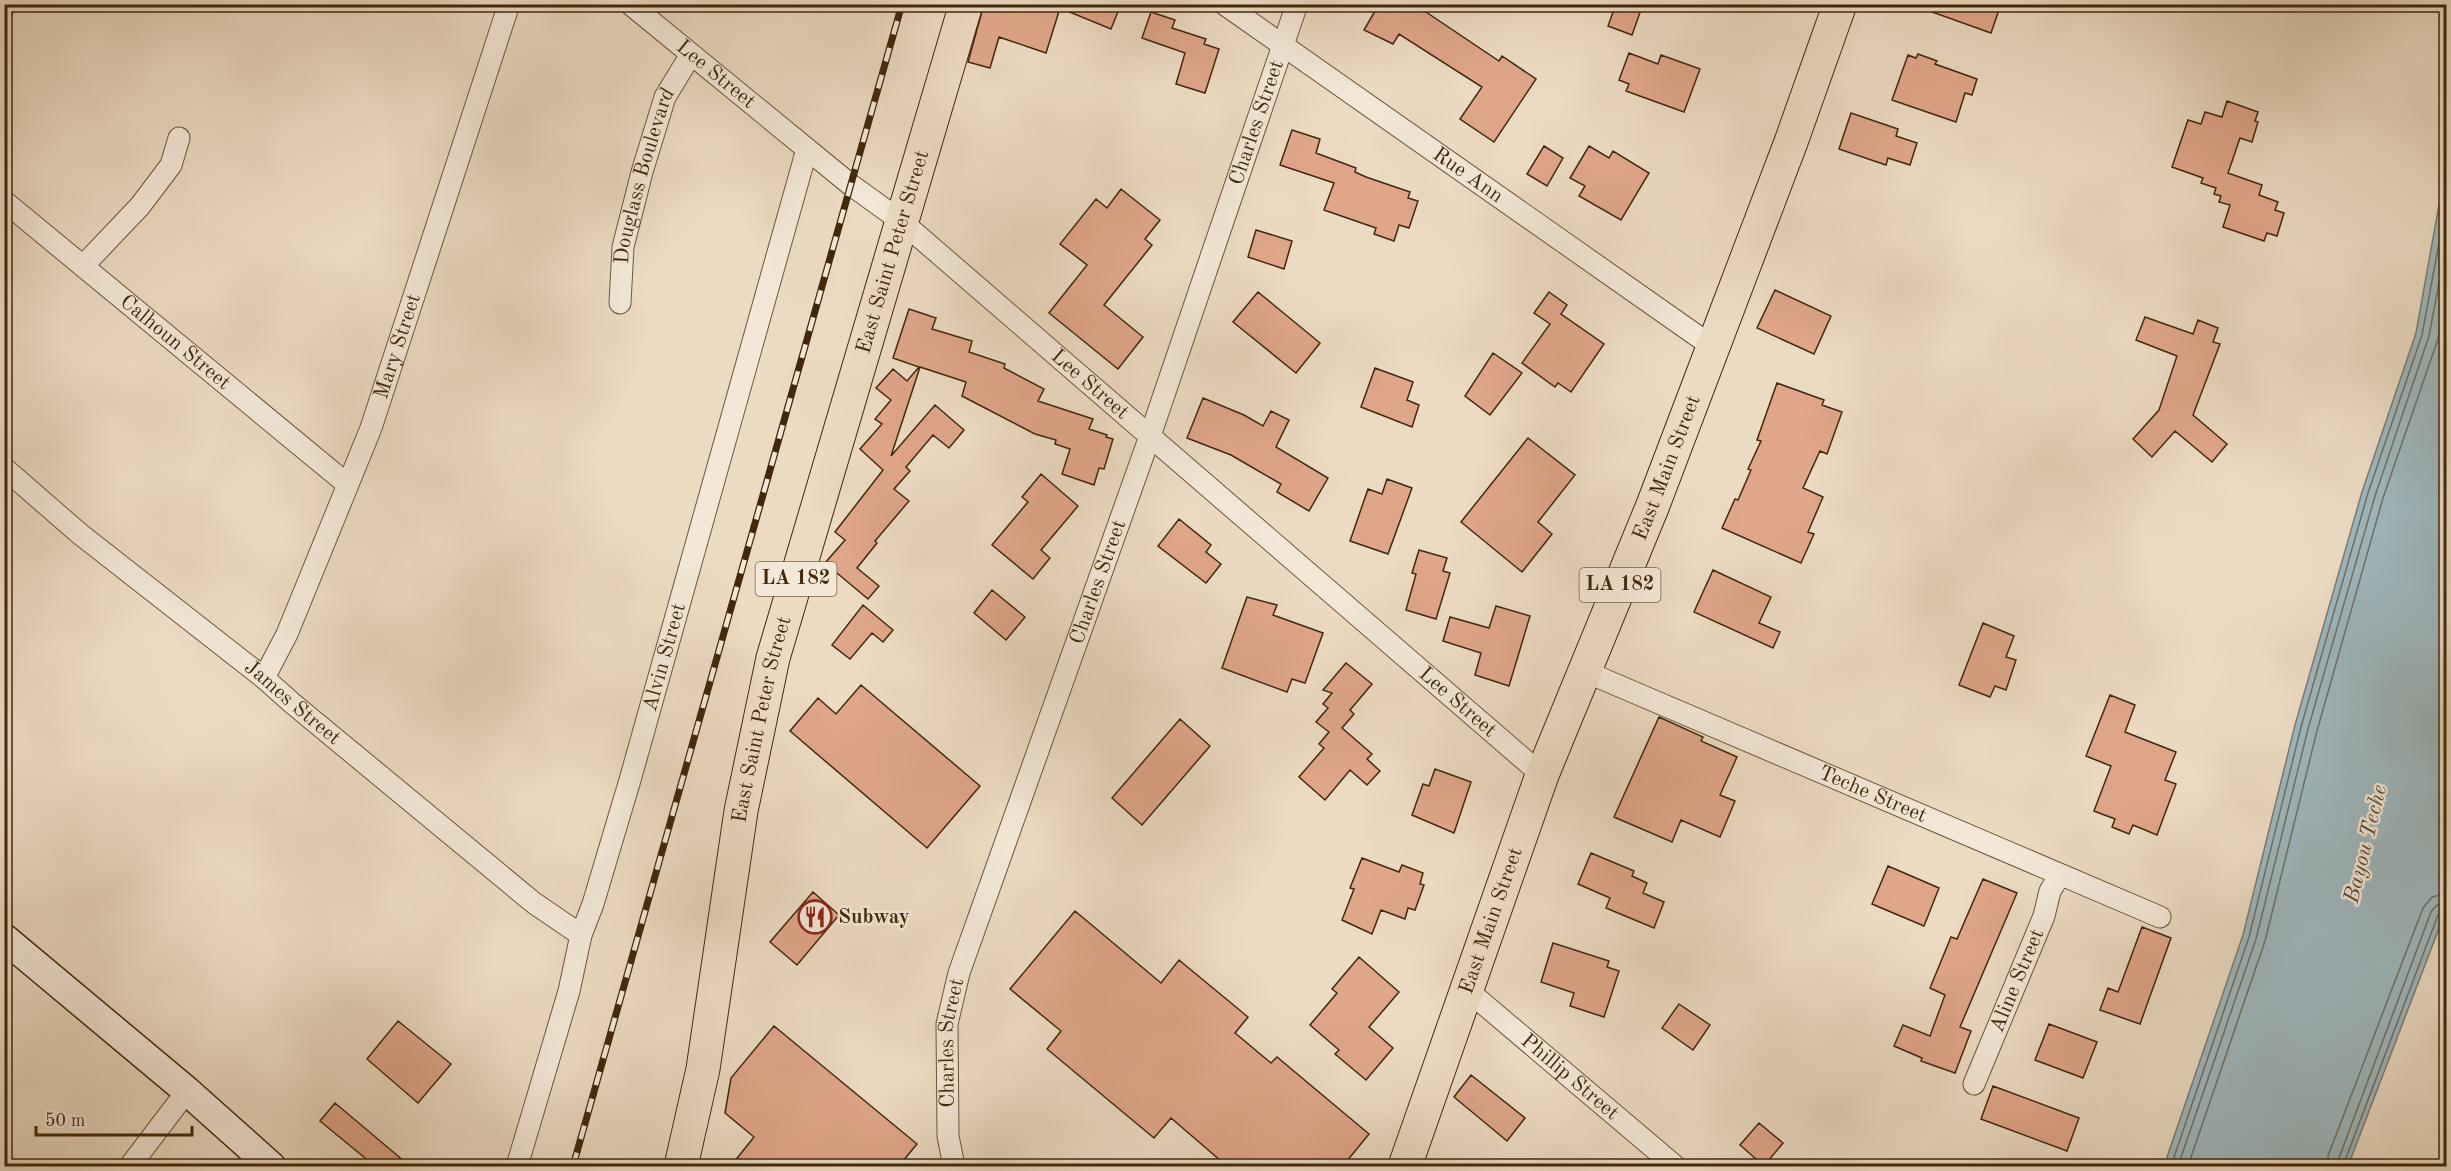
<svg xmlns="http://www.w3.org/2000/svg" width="2451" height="1171" font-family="'Old Standard TT',serif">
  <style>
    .water { fill: #9eb8bf; stroke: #797e77; stroke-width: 1.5 }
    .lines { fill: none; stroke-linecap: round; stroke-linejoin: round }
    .shore { stroke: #707065; stroke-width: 1.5 }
    .building { fill: #e0a68a; stroke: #41280b; stroke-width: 1.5 }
    .minor-casing { stroke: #6c5539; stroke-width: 23 }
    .secondary-casing { stroke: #41280b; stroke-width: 31 }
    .primary-casing { stroke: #41280b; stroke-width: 35 }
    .minor { stroke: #f3e8d8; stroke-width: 21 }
    .secondary { stroke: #f3e8d8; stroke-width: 28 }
    .primary { stroke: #ecdbc3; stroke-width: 33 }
    .rail-casing { stroke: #41280b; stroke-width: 7 }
    .rail { stroke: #f3e8d8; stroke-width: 4.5; stroke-dasharray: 14; stroke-linecap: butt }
    .labels { text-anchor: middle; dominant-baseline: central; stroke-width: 5; stroke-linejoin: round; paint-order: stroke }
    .shield { fill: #f3e8d8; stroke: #766248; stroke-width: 1.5 }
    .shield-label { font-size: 20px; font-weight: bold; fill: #41280b }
    .street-label { font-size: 21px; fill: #41280b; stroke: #f3e8d8 }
    .poi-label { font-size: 21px; font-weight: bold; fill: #41280b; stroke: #f3e8d8; text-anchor: start }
    .water-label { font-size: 22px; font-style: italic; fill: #584c38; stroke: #f3e8d8 }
  </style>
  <rect width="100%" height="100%" fill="#ecdbc3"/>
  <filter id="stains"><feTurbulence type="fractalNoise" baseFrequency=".00333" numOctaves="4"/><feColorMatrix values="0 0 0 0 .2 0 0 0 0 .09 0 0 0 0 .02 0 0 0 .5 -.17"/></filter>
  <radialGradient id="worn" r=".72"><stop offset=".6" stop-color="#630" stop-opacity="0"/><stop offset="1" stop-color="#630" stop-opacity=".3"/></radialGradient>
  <path class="water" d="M2446 166V910L2348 1166H2164L2243 935 2295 725 2362 492 2416 333Z"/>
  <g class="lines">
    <path class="shore" d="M2171 1166 2249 937 2301 727 2368 493 2422 335 2446 205
      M2178 1166 2256 939 2308 729 2375 496 2429 336 2446 246
      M2188 1166 2265 941 2317 731 2383 498 2438 339 2446 294
      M2327 1166 2328 1156 2423 908 2432 897 2446 894
      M2336 1166 2431 912 2437 905 2446 903
      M2343 1166 2438 915 2442 911 2446 910"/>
  </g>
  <path class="building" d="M984 4H1121L1111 29 1060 8 1046 53 999 37 990 68 968 62Z
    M1390 4H1414L1499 61 1502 56 1536 79 1494 142 1460 119 1482 87 1399 34 1393 44 1364 30 1378 6 1387 11Z
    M1616 4H1643L1632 35 1608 26Z
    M1918 4H2001L1991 33 1918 7Z
    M1151 12 1175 20 1172 28 1206 39 1204 44 1219 49 1205 93 1176 84 1185 53 1142 38Z
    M1629 53 1658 64 1661 55 1700 69 1684 112 1626 91 1629 84 1619 80Z
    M1918 54 1937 61 1935 64 1977 79 1972 95 1965 93 1956 122 1892 100 1908 55 1916 58Z
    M2227 101 2258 112 2255 121 2258 122 2252 142 2240 138 2228 173 2262 185 2259 195 2278 202 2275 210 2284 213 2277 236 2267 233 2264 241 2223 227 2230 205 2219 202 2221 196 2214 194 2216 188 2201 183 2203 178 2172 167 2188 120 2201 124 2205 112 2222 117Z
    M1851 113 1898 129 1896 136 1917 143 1910 165 1888 158 1886 165 1839 149Z
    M1292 130 1320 139 1316 153 1356 168 1355 172 1366 177 1410 192 1408 198 1418 201 1409 228 1399 225 1394 241 1374 234 1376 228 1324 210 1334 183 1280 165Z
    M1544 146 1563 158 1547 186 1527 174Z
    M1589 146 1609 158 1613 151 1649 173 1621 220 1579 196 1585 186 1570 178Z
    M1121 189 1160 220 1145 239 1152 245 1104 305 1143 337 1118 369 1049 313 1087 265 1060 244 1096 199 1107 208Z
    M1256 230 1292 241 1284 269 1248 257Z
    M1775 290 1831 316 1814 354 1757 328Z
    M1258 292 1320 343 1296 373 1233 322Z
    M1549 292 1567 305 1561 314 1604 344 1571 392 1558 383 1555 387 1522 363 1550 324 1534 313Z
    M909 309 936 318 932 329 972 341 969 352 1005 364 1004 368 1044 389 1038 401 1093 419 1089 429 1107 435 1106 437 1113 439 1104 469 1099 468 1094 485 1062 474 1070 449 1055 444 1056 440 1035 434 962 396 966 382 920 367 891 456 935 405 964 430 949 448 933 435 906 467 910 471 894 489 909 501 875 541 877 543 857 568 879 586 868 599 825 563 845 540 835 532 883 470 860 449 882 424 875 419 891 400 876 388 893 369 907 381 919 367 893 358Z
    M2145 317 2193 334 2198 320 2218 328 2213 342 2220 344 2193 415 2227 444 2212 462 2175 431 2152 457 2133 439 2159 410 2177 356 2136 340Z
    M1493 353 1522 373 1490 415 1465 396Z
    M1375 368 1413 382 1407 400 1419 405 1412 427 1361 407Z
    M1777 383 1824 400 1822 405 1842 412 1827 454 1820 451 1803 488 1823 497 1808 532 1814 534 1801 563 1722 528 1735 499 1738 500 1751 470 1748 469 1761 441 1757 440Z
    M1203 398 1244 415 1263 426 1271 411 1289 420 1276 447 1328 478 1309 511 1277 492 1281 484 1231 455 1187 438Z
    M1528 438 1575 475 1538 522 1552 534 1522 572 1461 522Z
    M1041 474 1078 506 1041 550 1050 558 1033 579 992 545 1028 502 1022 497Z
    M1387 479 1412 488 1388 554 1350 541 1368 489 1382 494Z
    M1179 519 1211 545 1206 552 1221 564 1206 583 1158 546Z
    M1419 550 1447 558 1443 571 1450 573 1436 619 1406 610 1416 574 1412 573Z
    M1713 570 1771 597 1759 623 1780 632 1773 648 1694 612Z
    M992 590 1025 617 1006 640 974 613Z
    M1247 597 1277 605 1273 615 1323 633 1305 683 1292 679 1287 692 1222 668Z
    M863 605 893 630 883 642 872 633 850 659 832 645Z
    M1496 606 1530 616 1509 686 1475 675 1481 653 1443 641 1450 617 1489 628Z
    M1983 623 2014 636 2006 657 2016 660 2006 690 1995 686 1990 697 1959 685Z
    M1346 663 1372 684 1350 710 1354 714 1342 728 1372 754 1367 759 1380 771 1367 785 1350 770 1325 800 1299 777 1324 748 1319 744 1329 732 1316 722 1328 708 1323 704 1332 693 1323 690Z
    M861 685 980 786 927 848 790 731 818 698 836 714Z
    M2110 695 2135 705 2125 732 2176 752 2165 780 2176 784 2157 835 2133 825 2129 834 2112 827 2115 819 2094 811 2111 766 2086 756Z
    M1659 717 1703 737 1701 741 1737 757 1720 795 1735 801 1720 837 1681 820 1672 842 1614 817Z
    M1180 719 1210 746 1142 825 1112 798Z
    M1435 769 1471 782 1454 833 1412 815 1423 784 1429 786Z
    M1591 853 1634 871 1632 876 1647 883 1643 893 1664 902 1654 928 1606 908 1610 898 1578 884Z
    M1362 858 1399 872 1402 865 1423 873 1420 884 1424 885 1415 910 1408 908 1405 919 1381 910 1372 934 1342 920 1354 889 1350 888Z
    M1888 866 1939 888 1924 926 1872 904Z
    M1983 879 2017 893 1960 1027 1971 1031 1955 1073 1921 1061 1922 1058 1894 1046 1903 1025 1930 1036 1945 995 1930 988 1951 937 1957 939Z
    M813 892 839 915 797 965 770 942Z
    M1075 911 1161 983 1179 960 1248 1017 1235 1033 1271 1063 1277 1057 1369 1134 1342 1167H1228L1171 1118 1154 1138 1047 1049 1061 1031 1010 989Z
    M2142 927 2171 938 2140 1024 2100 1010 2108 988 2118 992Z
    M1553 943 1609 961 1607 967 1619 971 1604 1017 1570 1006 1574 993 1541 982Z
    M1359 957 1399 992 1369 1027 1393 1048 1366 1080 1335 1054 1339 1050 1310 1025 1337 993 1332 989Z
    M1679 1004 1710 1025 1693 1050 1662 1028Z
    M398 1021 451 1064 418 1103 367 1059Z
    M2049 1024 2097 1042 2083 1078 2035 1060Z
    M774 1026 917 1144 898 1167H730L754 1137 725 1113 731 1078Z
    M1471 1075 1525 1118 1507 1141 1454 1097Z
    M1993 1086 2079 1118 2067 1151 1981 1119Z
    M335 1103 411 1167H376L320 1121Z
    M1759 1123 1783 1143 1764 1166 1740 1145Z"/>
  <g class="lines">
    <g class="minor-casing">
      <g id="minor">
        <path id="s1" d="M630 4 851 185 901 221 1542 775"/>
        <path id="s2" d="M1224 4 1713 347"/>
        <path d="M4 7 6 4"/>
        <path id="s3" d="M4 201 347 484"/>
        <path d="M83 266 140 206 171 165 179 138"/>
        <path id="s4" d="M620 303 623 247 642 172 665 97 690 56"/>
        <path id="s5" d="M4 468 80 534 264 678 292 703 534 903 581 935"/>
        <path id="s6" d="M1584 671 2160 917"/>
        <path id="s7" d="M264 678 287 634 371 428 509 4"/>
        <path id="s8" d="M1466 989 1675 1166"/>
        <path id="s9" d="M1974 1084 2044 916 2050 891 2060 875"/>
        <path d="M130 1166 187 1091"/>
        <path id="s10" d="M517 1166 569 991 581 935 593 904 630 780 807 149"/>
        <path id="s11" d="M954 1166 948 1136 947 1024 959 973 1150 436 1297 4"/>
      </g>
    </g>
    <g class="secondary-casing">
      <path id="secondary" d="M4 938 187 1091 271 1166"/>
    </g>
    <g class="primary-casing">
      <g id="primary">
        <path id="s12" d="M681 1166 703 1069 741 811 773 658 966 4"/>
        <path id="s13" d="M1405 1166 1542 775 1653 505 1791 142 1840 4"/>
      </g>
    </g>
    <use href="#minor" class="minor"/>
    <use href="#secondary" class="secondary"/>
    <use href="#primary" class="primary"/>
    <g class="rail-casing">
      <path id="rail" d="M573 1166 902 4"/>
    </g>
    <use href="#rail" class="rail"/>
  </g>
  <defs>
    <g id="restaurant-ring" transform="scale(1.725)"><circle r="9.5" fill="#f3e8d8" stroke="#8f2418" stroke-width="1.5"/><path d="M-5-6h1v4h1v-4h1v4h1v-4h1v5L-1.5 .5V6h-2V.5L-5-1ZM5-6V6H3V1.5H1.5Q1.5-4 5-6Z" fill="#8f2418"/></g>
  </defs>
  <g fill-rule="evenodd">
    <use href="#restaurant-ring" x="815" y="917"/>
  </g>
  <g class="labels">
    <g class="shield">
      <rect x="755.5" y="562" width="81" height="34" rx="4.5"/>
      <rect x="1579.5" y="568" width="81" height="34" rx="4.5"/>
    </g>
    <g class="shield-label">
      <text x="796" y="579">LA 182</text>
      <text x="1620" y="585">LA 182</text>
    </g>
    <g class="street-label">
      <text stroke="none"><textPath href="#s1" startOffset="111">Lee Street</textPath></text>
      <text stroke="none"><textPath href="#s11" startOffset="1096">Charles Street</textPath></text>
      <text stroke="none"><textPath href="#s2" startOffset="298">Rue Ann</textPath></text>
      <text stroke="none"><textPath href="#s4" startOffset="130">Douglass Boulevard</textPath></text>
      <text stroke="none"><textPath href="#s12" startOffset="940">East Saint Peter Street</textPath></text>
      <text stroke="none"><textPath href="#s3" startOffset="222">Calhoun Street</textPath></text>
      <text stroke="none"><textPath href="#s7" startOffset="358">Mary Street</textPath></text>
      <text stroke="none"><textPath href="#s1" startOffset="597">Lee Street</textPath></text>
      <text stroke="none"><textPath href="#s13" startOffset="746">East Main Street</textPath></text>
      <text stroke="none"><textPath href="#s11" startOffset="610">Charles Street</textPath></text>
      <text stroke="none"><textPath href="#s10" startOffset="530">Alvin Street</textPath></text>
      <text stroke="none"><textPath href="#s5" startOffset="372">James Street</textPath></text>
      <text stroke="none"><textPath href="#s1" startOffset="1083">Lee Street</textPath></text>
      <text stroke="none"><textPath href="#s12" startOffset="454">East Saint Peter Street</textPath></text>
      <text stroke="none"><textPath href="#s6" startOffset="314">Teche Street</textPath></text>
      <text stroke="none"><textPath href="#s13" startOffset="260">East Main Street</textPath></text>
      <text stroke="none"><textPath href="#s9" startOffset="112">Aline Street</textPath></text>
      <text stroke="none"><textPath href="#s11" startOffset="124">Charles Street</textPath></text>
      <text stroke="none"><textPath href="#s8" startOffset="136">Phillip Street</textPath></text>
    </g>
    <g class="poi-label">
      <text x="838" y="917">Subway</text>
    </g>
    <g class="water-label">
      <text transform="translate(2366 844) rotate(-76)">Bayou Teche</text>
    </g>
  </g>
  <rect width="2451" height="1171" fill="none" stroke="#ecdbc3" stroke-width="24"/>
  <rect x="6" y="6" width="2439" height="1159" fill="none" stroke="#41280b" stroke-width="3"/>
  <rect x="12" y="12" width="2427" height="1147" fill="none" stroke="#41280b" stroke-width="1.5"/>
  <path d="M36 1126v9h156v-9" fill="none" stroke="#41280b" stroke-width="3"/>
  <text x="45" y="1126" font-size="18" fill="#41280b" stroke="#f3e8d8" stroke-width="4.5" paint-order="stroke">50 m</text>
  <rect width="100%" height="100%" filter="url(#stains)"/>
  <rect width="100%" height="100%" fill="url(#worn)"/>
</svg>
